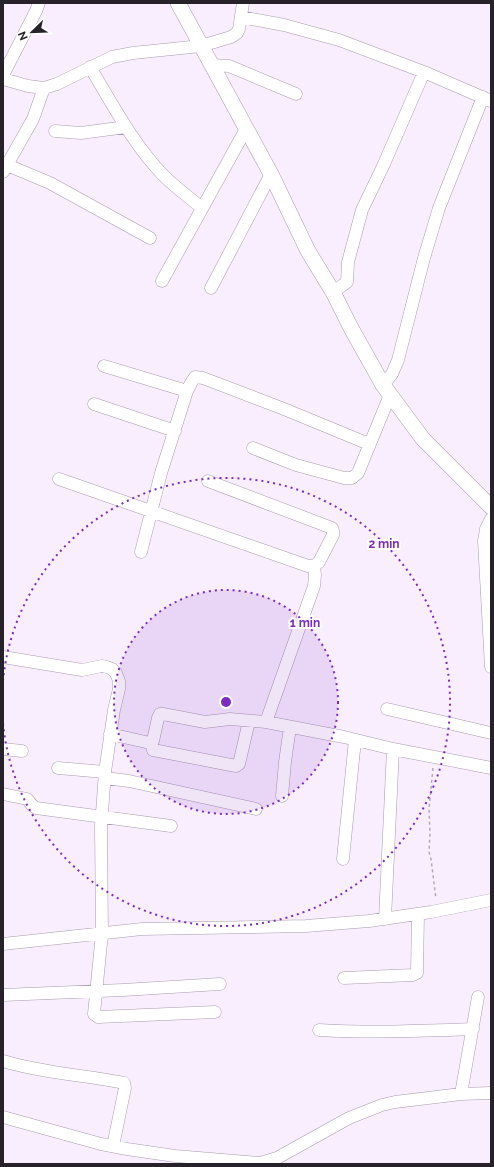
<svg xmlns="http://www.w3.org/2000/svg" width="494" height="1167" font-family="Raleway,sans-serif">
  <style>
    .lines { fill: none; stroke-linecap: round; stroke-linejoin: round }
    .minor-casing { stroke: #a89bae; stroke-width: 13 }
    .major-casing { stroke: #a89bae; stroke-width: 16 }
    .path { stroke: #b2a9b6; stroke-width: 1.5; stroke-dasharray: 3 3; stroke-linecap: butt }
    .minor { stroke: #fff; stroke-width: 12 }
    .major { stroke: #fff; stroke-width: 15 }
    .ring { fill: none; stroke: #7b2cbf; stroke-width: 2; stroke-dasharray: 2 4 }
    .centre { fill: #7b2cbf; stroke: #fff; stroke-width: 2 }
    .ring-label { font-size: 12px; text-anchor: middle; font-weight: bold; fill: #7b2cbf; stroke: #fff; stroke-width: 4; stroke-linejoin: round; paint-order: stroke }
  </style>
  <rect width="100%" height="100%" fill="#f9eefe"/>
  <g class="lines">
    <g class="minor-casing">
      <path id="minor" d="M241 17 284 25 339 40 424 72 491 101
        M211 65 229 66 296 94
        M90 67C113 105 133 144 164 176 176 188 190 198 202 208
        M3 75 36 11 39 3
        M3 79 28 86 44 88 57 84 112 57 133 53 201 46 231 37 237 33 239 29 243 3
        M55 131 81 133 126 127
        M7 165 50 183 150 238
        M3 172 33 119 44 88
        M162 281 246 129
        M211 288 271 174
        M333 292 343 285 347 282 348 262 362 210 384 164 424 72
        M104 366 187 391
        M383 385 392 374 398 360 424 258 439 208 483 97
        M94 404 175 431
        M253 448 296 465 344 478H352L358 473 390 395
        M59 479 308 566H314L319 562 333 535V531L332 528 208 481
        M491 519 486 529 484 541 491 667
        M141 552 161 473 187 391 191 383 195 377 203 378 284 409 369 444
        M3 657 82 670 102 666 107 667 112 669 116 673 119 681V689L114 710 105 772 101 826 102 933 94 1014 98 1017 215 1012
        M387 709 491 733
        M266 722 314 586 315 575 314 566
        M110 734 150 743 153 741 158 718 160 714H163L205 722 230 719 266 722 344 737 393 749 491 768
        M151 742 153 750 236 766 239 764 249 721
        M3 749 22 751
        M58 768 105 772
        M105 778 129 781 256 809
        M3 794 27 799 32 805 36 808 171 826
        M282 796 285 762 290 727
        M343 859 355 740
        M385 919 393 749
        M3 944 142 929 306 926 369 921 431 912 491 900
        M344 978 413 975 417 973 418 914
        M3 995 123 990 220 984
        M319 1030C371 1033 422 1031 473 1029
        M3 1061C42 1073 84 1075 124 1083L125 1088 113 1146
        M461 1094 478 997
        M3 1117 101 1144 127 1149 175 1156 260 1163 277 1158 349 1118 382 1105 395 1102 461 1094 491 1093"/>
    </g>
    <g class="major-casing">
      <path id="major" d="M178 3 271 174 308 251 333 292 351 328 383 385 423 439 491 507"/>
    </g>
    <path class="path" d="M433 768 429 809 430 834 429 852 431 859 436 899"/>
    <use href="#minor" class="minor"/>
    <use href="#major" class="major"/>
  </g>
  <circle cx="226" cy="702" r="112" fill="#7b2cbf" fill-opacity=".12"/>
  <g class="ring">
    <circle cx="226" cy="702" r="112"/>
    <path d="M3 681A224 224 0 1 1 3 723"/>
  </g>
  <circle cx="226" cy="702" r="6" class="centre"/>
  <g class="ring-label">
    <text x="384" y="548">2 min</text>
    <text x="305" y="627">1 min</text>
  </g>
  <rect width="494" height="1167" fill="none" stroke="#272229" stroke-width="8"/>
  <g transform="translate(32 32) rotate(247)" stroke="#ffffff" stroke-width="3" paint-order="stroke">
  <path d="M0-3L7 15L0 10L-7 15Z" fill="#272229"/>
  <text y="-6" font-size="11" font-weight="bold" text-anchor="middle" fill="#272229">N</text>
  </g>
</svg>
